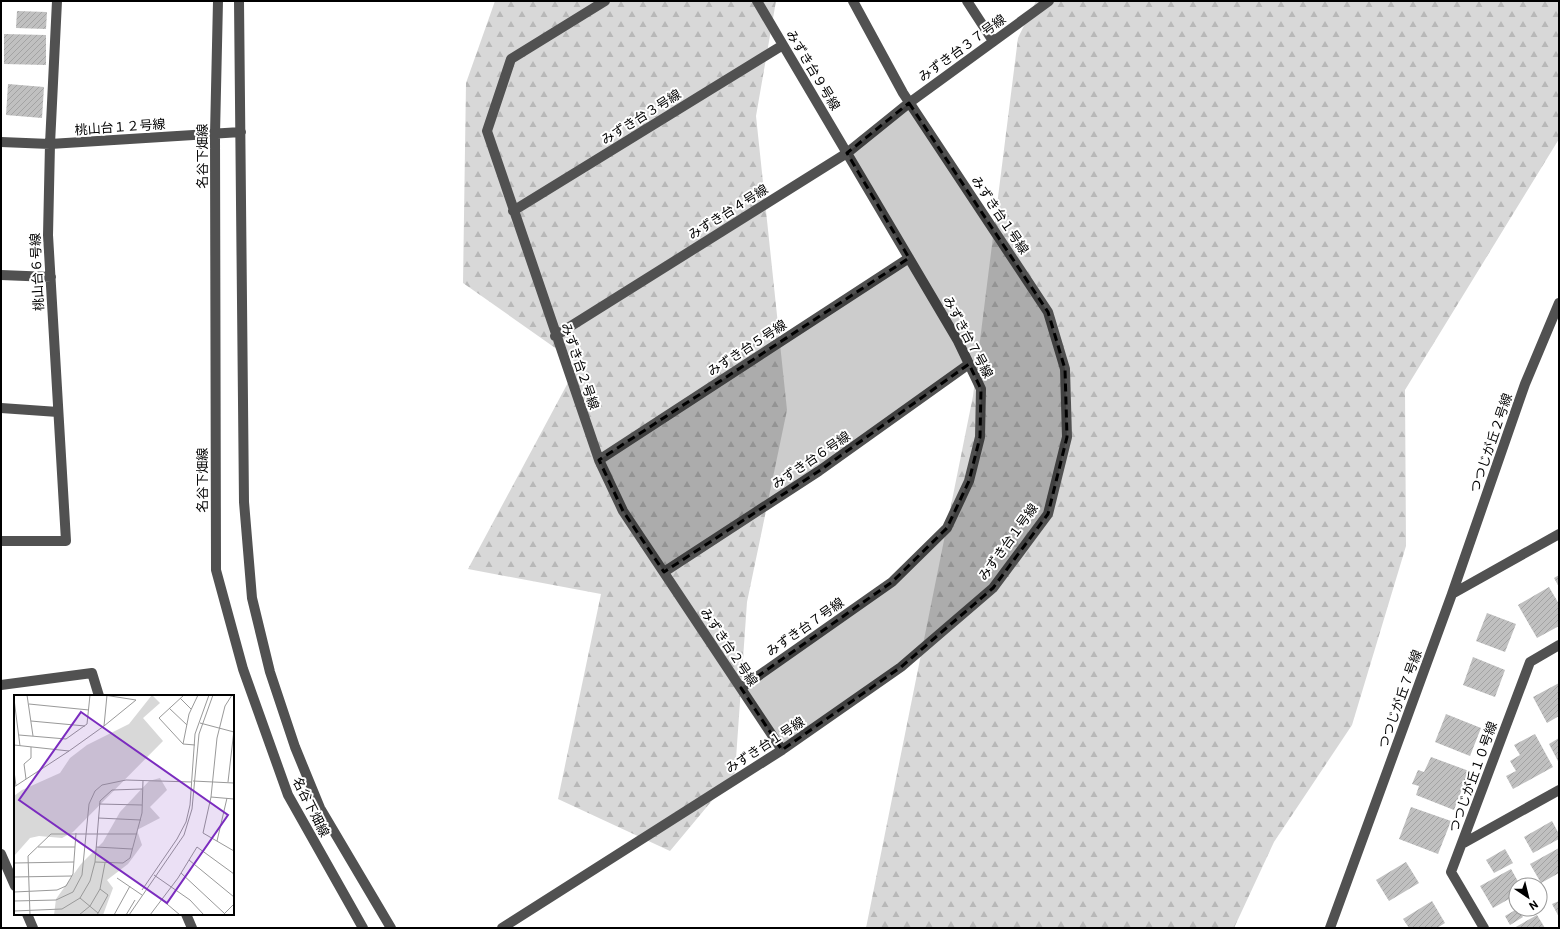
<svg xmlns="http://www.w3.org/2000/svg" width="1560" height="929" font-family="Roboto,'Noto Sans JP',sans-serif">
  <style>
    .forest { fill: url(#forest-firs) }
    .building { fill: url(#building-hatch) }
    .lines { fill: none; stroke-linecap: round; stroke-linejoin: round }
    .minor { stroke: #515151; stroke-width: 10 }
    .marked { fill: #000; fill-opacity: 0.2; stroke: #000; stroke-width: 3; stroke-dasharray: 8 5; stroke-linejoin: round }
    .labels { text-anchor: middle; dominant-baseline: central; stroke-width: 4; stroke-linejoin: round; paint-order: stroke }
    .street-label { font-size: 13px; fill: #000; stroke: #fff }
    .inset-road { fill: none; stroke: #999; stroke-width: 1 }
    .view { fill: #7b2cbf; fill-opacity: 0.15; stroke: #7b2cbf; stroke-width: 2 }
    .inset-edge { fill: none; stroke: #000; stroke-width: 2 }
  </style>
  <defs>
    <pattern id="forest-firs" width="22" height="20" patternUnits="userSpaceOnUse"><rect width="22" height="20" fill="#d8d8d8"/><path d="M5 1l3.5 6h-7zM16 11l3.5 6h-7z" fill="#b8b8b8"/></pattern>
    <pattern id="building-hatch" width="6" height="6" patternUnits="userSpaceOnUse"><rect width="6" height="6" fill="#c0c0c0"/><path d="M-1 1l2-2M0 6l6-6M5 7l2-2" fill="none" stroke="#a3a3a3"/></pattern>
  </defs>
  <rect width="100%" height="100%" fill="#fff"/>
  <path class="forest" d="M495 1H776L756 116 787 410 747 602 735 773 670 851 558 799 601 594 468 569 578 364 463 283 466 83Z
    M1036 1H1559V139L1405 390 1406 546 1352 725 1274 842 1234 928H866L973 396 1018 38Z"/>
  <path class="building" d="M17 11 47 12 46 29 16 28Z
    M4 34 46 35V65L4 64Z
    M8 84 44 87 42 118 6 115Z
    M1559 575V587L1554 578Z
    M1549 587 1559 604V626L1537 638 1518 605Z
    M1487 613 1516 624 1505 652 1476 641Z
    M1473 657 1505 670 1495 697 1463 685Z
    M1559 683V716L1547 723 1533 697Z
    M1446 714 1481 728 1470 756 1435 742Z
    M1535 734 1553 767 1513 789 1506 776 1516 771 1510 761 1520 755 1514 745Z
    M1559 738V763L1549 744Z
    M1431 757 1469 771 1454 810 1416 795 1419 786 1412 784 1418 770 1424 772Z
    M1411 807 1451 821 1438 854 1399 839Z
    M1552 821 1559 834V839L1533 853 1524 837Z
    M1559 848V873L1541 883 1530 864Z
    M1505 849 1513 863 1494 873 1486 860Z
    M1406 862 1419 883 1389 901 1376 880Z
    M1511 869 1520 885H1516V895L1493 908 1480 886Z
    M1432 901 1445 923 1437 928H1409L1403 919Z
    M1559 901V917L1552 904Z
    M1517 909 1523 917 1510 925 1505 916Z
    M1537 915 1545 928H1514Z"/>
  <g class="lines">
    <path class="minor" d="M218 1 215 134 216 570 243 669 288 795 363 928
      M239 1 244 502 252 598 270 672 295 747 320 808 391 928
      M605 1 511 59 487 131 599 460 623 511 782 750
      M967 1 993 41
      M1 142 50 144 241 132
      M513 211 783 45
      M1 275 51 277
      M555 336 847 153 909 103 1049 1
      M1 408 58 412
      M599 460 909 258
      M1 541H66L48 235 50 144 57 1
      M664 572 819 471 969 364
      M1452 594 1525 384 1559 303
      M1 685 92 673 99 696
      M741 688 892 582 947 528 969 481 980 437 981 389 958 341 757 1
      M1462 844 1559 790
      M1 854 15 886
      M27 914 33 928
      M186 914 192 928
      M502 928 782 750 901 667 993 588 1048 514 1067 437 1065 369 1048 312 903 93 853 1
      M1330 928 1452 594 1559 534
      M1484 928 1451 872 1530 662 1559 645"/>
  </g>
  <path class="marked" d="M909 103 1048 312 1065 369 1067 437 1048 514 993 588 901 667 782 750 741 688 892 582 947 528 969 481 980 437 981 389 969 364 819 471 664 572 623 511 599 460 909 258 847 153Z"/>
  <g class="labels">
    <g class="street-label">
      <text transform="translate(962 48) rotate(-36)">みずき台３７号線</text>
      <text transform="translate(813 70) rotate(59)">みずき台９号線</text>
      <text transform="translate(641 117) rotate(-32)">みずき台３号線</text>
      <text transform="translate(120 127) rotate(-4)">桃山台１２号線</text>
      <text transform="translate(202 156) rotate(-90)">名谷下畑線</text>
      <text transform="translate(728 212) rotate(-32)">みずき台４号線</text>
      <text transform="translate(1000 215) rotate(56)">みずき台１号線</text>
      <text transform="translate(37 272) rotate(-93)">桃山台６号線</text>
      <text transform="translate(968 337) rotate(62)">みずき台７号線</text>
      <text transform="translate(747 348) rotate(-33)">みずき台５号線</text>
      <text transform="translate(580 366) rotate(71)">みずき台２号線</text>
      <text transform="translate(1491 443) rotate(-71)">つつじが丘２号線</text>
      <text transform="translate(811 460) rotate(-34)">みずき台６号線</text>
      <text transform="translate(202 480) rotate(-90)">名谷下畑線</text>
      <text transform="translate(1008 542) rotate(-54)">みずき台１号線</text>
      <text transform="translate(805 627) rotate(-35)">みずき台７号線</text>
      <text transform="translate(729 647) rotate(56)">みずき台２号線</text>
      <text transform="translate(1400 699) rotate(-70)">つつじが丘７号線</text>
      <text transform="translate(765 745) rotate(-33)">みずき台１号線</text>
      <text transform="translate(1473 777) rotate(-70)">つつじが丘１０号線</text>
      <text transform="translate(311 807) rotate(63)">名谷下畑線</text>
    </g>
  </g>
  <g transform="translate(14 695)">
    <rect width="220" height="220" fill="#fff"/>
    <path d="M138 0 146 8 129 23 149 46 59 137 48 143 25 141 16 143 0 161V101L8 95 46 78 56 63 73 50 115 29ZM146 83 153 95 136 112 146 123 123 135 128 150 114 169 93 185 99 193 89 220H40L42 204 67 169 89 147 106 117 135 86Z" fill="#d8d8d8"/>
    <path class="inset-road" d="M13 0 19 41M90 0 122 5 90 31M218 0 211 11 203 43 197 102 189 138 220 156M166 3 177 14M0 4 6 51M15 9 75 15M155 13 173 30M17 26 71 31M186 28 220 37M5 40 52 44 73 29 76 0M169 49 145 23 170 0M0 50 55 56 90 31 93 0M181 50 169 49 175 19 184 0M0 76 2 91M12 84 10 69 17 63V52M179 86 220 88M214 87 220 35M0 92 55 56M197 102 220 104M85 109 128 110M84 123 127 125M203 146 213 103M24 152H61M82 152 118 154M175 165 220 202M81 167 109 168 116 163 128 118 129 85M0 168 60 167M167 178 210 218M140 180 176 205 190 220M0 182 58 181M103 183 128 200M128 195 163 144 172 127 176 110 181 39 195 0M0 197 43 195 52 191 59 179 62 138M66 203 84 218M147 204 166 220M0 206 42 205 59 197 68 180 75 109 81 96 88 90 112 85 178 87M0 216 48 214 66 203 76 186 81 167 86 106 98 95 128 94M210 219 220 209M16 220 14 161 37 139H123M65 220 76 211 86 194 91 168M83 220 94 200 86 194M100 220 116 191M112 220 121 205M115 220 170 140 178 114 185 39 199 0M136 220 164 183 183 152 220 179"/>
    <path class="view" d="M67 17 214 120 153 208 5 105Z"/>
    <rect width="220" height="220" class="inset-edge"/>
  </g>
  <rect width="1560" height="929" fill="none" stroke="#000000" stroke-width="4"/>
  <g transform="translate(1528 897) rotate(145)"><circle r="19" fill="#ffffff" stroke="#999999"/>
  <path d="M0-3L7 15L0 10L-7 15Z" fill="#000000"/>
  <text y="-6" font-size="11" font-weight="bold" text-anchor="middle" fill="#000000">N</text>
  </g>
</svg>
